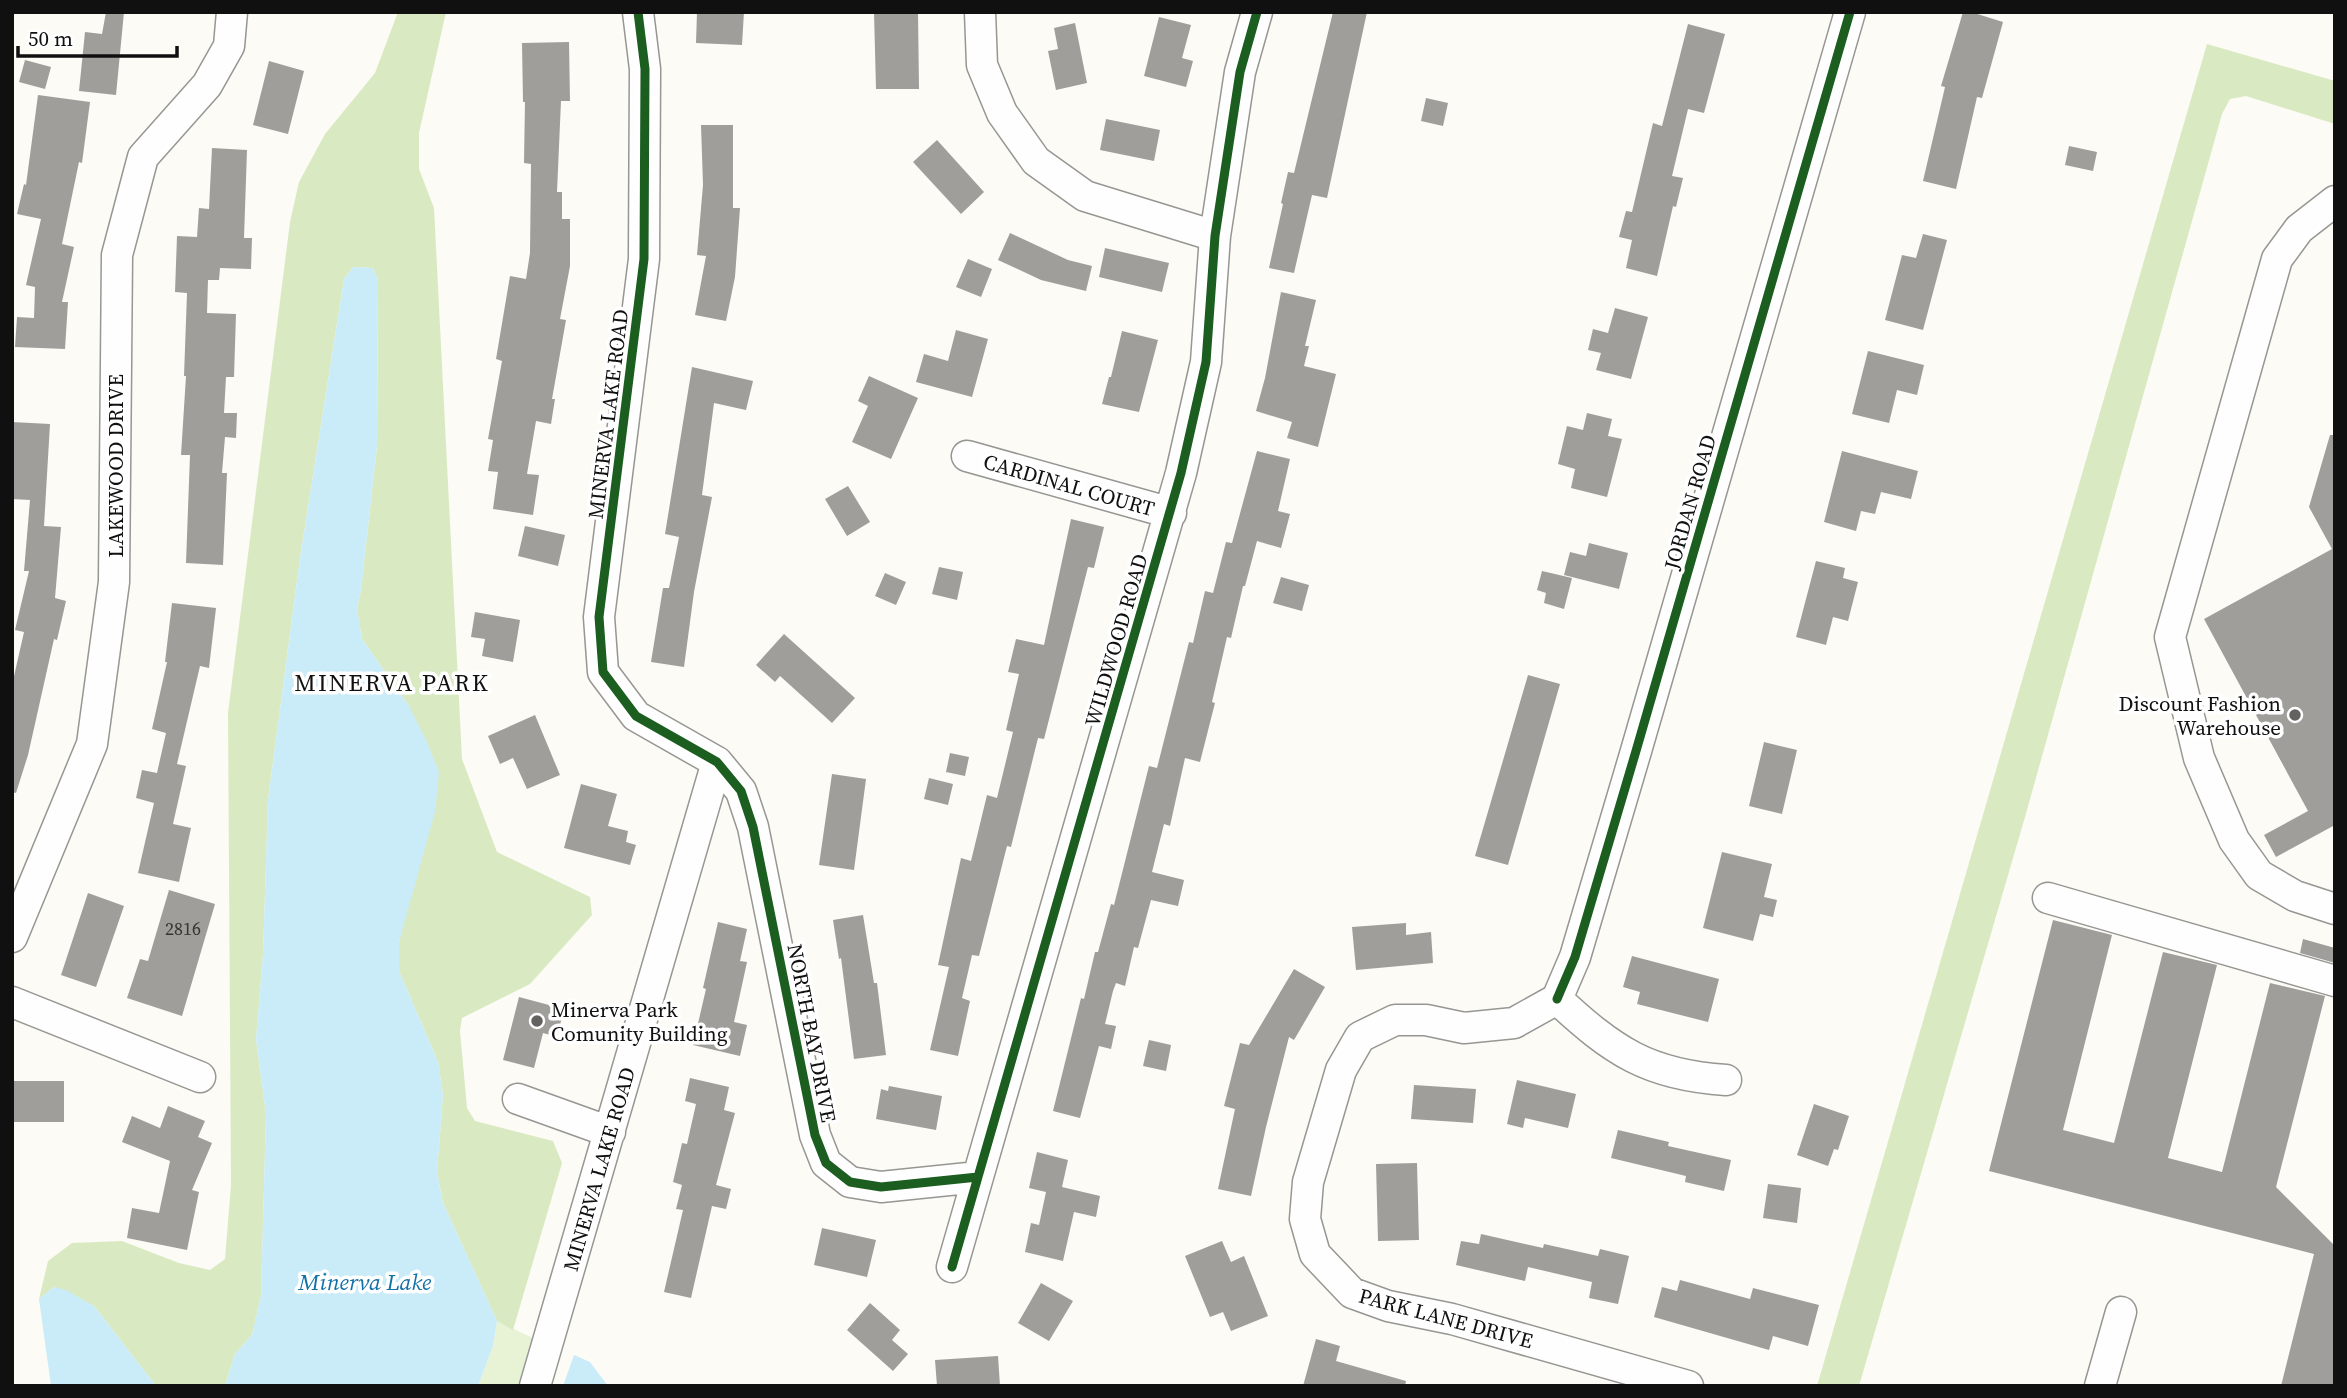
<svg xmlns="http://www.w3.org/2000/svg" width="2347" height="1398" font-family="'Source Serif 4',serif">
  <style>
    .green { fill: #e8f3d5 }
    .forest { fill: #d9eac2 }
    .water { fill: #caebf8 }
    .building { fill: #a09e9a }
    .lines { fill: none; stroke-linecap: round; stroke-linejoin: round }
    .minor-casing { stroke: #969693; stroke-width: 33 }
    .minor { stroke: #fffefe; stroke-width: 30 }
    .cycleway-casing { stroke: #fff; stroke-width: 13 }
    .cycleway { stroke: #1b5e20; stroke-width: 9 }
    .poi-dot { fill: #636260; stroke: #fff; stroke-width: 2.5 }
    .labels { text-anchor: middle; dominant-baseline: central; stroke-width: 7; stroke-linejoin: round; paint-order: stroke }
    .number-label { font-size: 18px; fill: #343432 }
    .street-label { font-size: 21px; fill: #101010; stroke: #fff }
    .poi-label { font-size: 21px; fill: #101010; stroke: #fff; text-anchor: end }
    .water-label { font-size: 23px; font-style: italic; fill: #1272a8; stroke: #fff }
    .quarter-label { font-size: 24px; letter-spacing: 2px; fill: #101010; stroke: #fff }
  </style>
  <rect width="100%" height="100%" fill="#fcfbf5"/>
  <path class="green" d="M497 1321 537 1340 524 1386H478L493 1346Z"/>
  <path class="forest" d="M398 12H446L419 133V169L434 208 462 759 497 852 590 897 592 915 530 984 462 1018 460 1031 467 1108 475 1121 553 1141 562 1163 513 1330 497 1321 443 1203 437 1172 443 1095 438 1062 399 971V942L403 926 409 706 362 639 357 609 361 590 377 446 378 279 373 268 353 267 344 279 300 558 268 800 263 955 256 1039 266 1114 261 1296 252 1335 235 1354 225 1386H156L94 1306 54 1287 39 1299 48 1261 72 1243 122 1241 179 1263 210 1270 225 1259 231 1185 228 713 290 222 299 182 325 134 375 73Z
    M2207 44 2335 81V124L2246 96 2230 99 2222 114 2025 817 1859 1386H1817Z"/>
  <path class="water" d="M353 267 373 268 378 279 377 446 361 590 357 609 362 639 409 706 427 742 439 772 435 812 399 942V971L438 1062 443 1095 437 1172 443 1203 497 1321 493 1346 478 1386H225L235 1354 252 1335 261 1296 266 1114 256 1039 263 955 268 800 300 558 344 279Z
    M54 1287 66 1290 94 1306 156 1386H51L39 1299Z
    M574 1355 590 1362 608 1386H563Z"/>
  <path class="building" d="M106 12H124L116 95 79 91 85 32 102 34Z
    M697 12H744L742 45 696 43Z
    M874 12H918L919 89H876Z
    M1333 12H1367L1327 198 1312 195 1294 273 1269 268 1283 204 1281 203 1288 172 1294 173Z
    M1963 12H1971L2003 22 1982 98 1977 97 1956 189 1923 181 1945 87 1941 86Z
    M1159 17 1191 25 1182 58 1193 61 1186 87 1144 76Z
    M1075 23 1087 83 1056 90 1048 51 1058 49 1054 28Z
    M1688 24 1725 34 1704 113 1688 109 1672 176 1683 178 1676 207 1673 206 1657 276 1626 268 1632 240 1619 237 1626 211 1632 212 1653 123 1662 126Z
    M569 42 570 101H561L557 192H562V219H570V266L560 319 566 320 552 399H555L551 424 536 421 527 474 539 475 533 515 493 509 498 472 488 471 493 440 488 439 502 361 496 359 510 276 526 279 530 253 531 164 524 163 525 102H523L522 43Z
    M25 60 51 67 45 89 19 82Z
    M269 61 304 71 288 134 253 125Z
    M38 95 90 102 82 163 79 162 62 244 74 247 62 302H68L65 349 15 347 17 317 34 318 35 287 26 285 41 219 17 214 24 184 26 185Z
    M1426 98 1448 103 1443 126 1421 121Z
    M1106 119 1160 130 1154 161 1100 150Z
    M701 125H733V208H740L735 277 726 321 695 315 706 256 697 255 703 185Z
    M937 140 984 192 961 214 913 162Z
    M2069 146 2097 152 2093 171 2065 165Z
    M212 148 247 150 244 238H252L251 269 220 268 219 280H208L207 313 236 314 234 377H226L224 413H237L236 438 225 437 222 473H227L223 565 186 563 190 455H181L186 376H184L187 293 175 292 177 236 197 237 199 208 209 209Z
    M1010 233 1068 260 1092 266 1086 291 1041 280 998 260Z
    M1923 234 1947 240 1923 330 1885 320 1902 255 1916 258Z
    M1105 248 1169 263 1162 292 1099 277Z
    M968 259 992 269 981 297 956 287Z
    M1281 292 1316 300 1305 346H1309L1304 366 1336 374 1318 447 1287 438 1292 422 1256 411 1265 378Z
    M1615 308 1648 317 1631 379 1596 370 1601 353 1588 350 1593 329 1608 333Z
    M956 330 988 339 972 397 916 382 924 354 948 361Z
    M1122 331 1158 340 1139 412 1102 404 1109 377H1111Z
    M1868 351 1924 365 1917 395 1897 390 1889 423 1852 414Z
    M692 367 753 381 746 410 714 403 702 495 712 497 694 592 684 667 651 662 663 588H669L679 537 665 534Z
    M869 376 918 398 891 459 852 442 868 406 858 401Z
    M1587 413 1612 419 1608 436 1622 439 1607 497 1571 488 1575 469 1558 464 1567 426 1583 430Z
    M12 422 50 424 44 526 61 527 55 598 66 601 57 640 54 639 28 755 16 793 12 792V685L24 632 15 630 29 571H24L30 500 12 499Z
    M2330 435H2335V825L2276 857 2264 835 2308 811 2204 619 2332 549 2309 507Z
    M1257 451 1290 459 1278 511 1290 514 1281 548 1257 541 1245 586H1243L1231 638 1227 637 1212 702 1215 703 1200 762 1185 758 1170 826 1164 824 1152 872 1184 880 1178 906 1151 900 1138 948 1134 947 1125 986 1116 983 1113 991 1105 1024 1116 1026 1111 1049 1099 1046 1080 1118 1053 1111 1081 998 1084 999 1095 952H1098L1111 904 1114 905 1149 766 1157 768 1189 642 1193 643 1205 591 1213 593 1226 542 1232 543Z
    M1842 451 1918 471 1911 499 1881 492 1875 514 1861 511 1856 531 1824 522Z
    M848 486 870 522 847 536 825 499Z
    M1071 519 1104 527 1094 568 1088 567 1044 739 1038 738 1011 847 1007 846 979 956 972 955 962 998 970 1001 958 1056 930 1050 949 967 938 965 961 858 971 861 987 795 997 798 1013 732 1006 730 1019 674 1008 672 1016 639 1044 645Z
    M525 526 565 535 558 566 518 556Z
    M1589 543 1628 553 1619 589 1564 575 1570 552 1586 556Z
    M1816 561 1845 568 1843 578 1858 582 1848 621 1833 617 1826 645 1796 637Z
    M939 567 963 572 957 600 932 594Z
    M1542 571 1572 578 1564 609 1544 603 1546 593 1537 590Z
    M885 573 906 582 896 605 875 596Z
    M1281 577 1309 585 1302 611 1273 603Z
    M172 603 216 608 209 668 200 666 177 764 186 766 173 824 191 828 179 882 138 873 154 803 136 798 142 770 157 773 166 733 152 729 167 662H165Z
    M475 612 520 620 513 662 482 656 485 639 471 637Z
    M784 634 855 698 832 723 780 676 775 682 756 665Z
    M1528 675 1560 684 1508 865 1475 856Z
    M535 715 560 775 527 789 513 758 500 764 488 736Z
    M1764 742 1797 750 1782 814 1749 806Z
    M950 753 969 757 965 776 946 772Z
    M832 774 866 779 854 870 819 865Z
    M929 778 953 784 948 805 924 799Z
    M581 784 617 794 608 826 628 831 626 842 636 845 630 865 564 848Z
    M1722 852 1772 864 1764 897 1777 900 1773 917 1760 914 1753 941 1703 928Z
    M169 890 215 904 182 1016 127 998 140 959 148 961Z
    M88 893 124 906 96 987 61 975Z
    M863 915 874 983H877L886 1055 854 1059 841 958 839 959 833 920Z
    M2053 920 2112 935 2063 1130 2114 1143 2163 952 2217 965 2168 1158 2222 1172 2270 983 2325 996 2276 1187 2335 1246V1386H2281L2314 1254 1989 1171Z
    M718 922 747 929 740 961 747 962 734 1022 747 1025 740 1056 693 1045 706 989 703 988Z
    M1406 923V935L1431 932 1433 963 1356 970 1352 927Z
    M2303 939 2335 948V963L2300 953Z
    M1632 956 1719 979 1708 1022 1637 1004 1640 992 1623 987Z
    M1294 969 1325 987 1294 1040 1289 1037 1266 1127 1251 1196 1218 1189 1235 1109 1224 1106 1240 1043 1249 1045Z
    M519 997 564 1009 557 1037 543 1033 534 1068 503 1060Z
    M1149 1040 1171 1045 1166 1071 1143 1066Z
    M690 1078 729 1087 724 1110 735 1113 716 1185 731 1189 726 1209 712 1206 691 1298 664 1292 683 1210 676 1209 682 1185 673 1182 682 1143 687 1144 696 1104 685 1101Z
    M1517 1080 1576 1094 1568 1128 1525 1118 1523 1128 1507 1124Z
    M12 1081H64V1122H12Z
    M1414 1085 1476 1089 1473 1123 1411 1119Z
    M889 1086 942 1096 936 1130 876 1119 881 1089 888 1091Z
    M1814 1104 1849 1116 1838 1150 1834 1149 1828 1166 1797 1155Z
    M168 1106 205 1121 198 1137 212 1143 192 1190 199 1192 187 1250 127 1238 132 1208 159 1213 170 1161 122 1142 132 1116 160 1128Z
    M1618 1130 1669 1142 1668 1146 1731 1160 1724 1191 1685 1182 1686 1176 1611 1158Z
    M1037 1152 1068 1160 1062 1187 1100 1196 1096 1217 1074 1212 1063 1261 1025 1252 1031 1223 1039 1225 1046 1192 1029 1188Z
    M1417 1163 1419 1240 1378 1241 1376 1164Z
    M1768 1184 1801 1188 1797 1223 1763 1218Z
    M822 1228 876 1240 867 1277 814 1265Z
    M1481 1234 1543 1248 1544 1244 1598 1256 1600 1249 1629 1256 1618 1304 1589 1298 1592 1282 1528 1267 1525 1281 1456 1265 1461 1241 1479 1244Z
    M1222 1241 1231 1262 1244 1256 1268 1316 1231 1331 1223 1312 1210 1317 1185 1256Z
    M1680 1280 1750 1299 1753 1288 1819 1305 1808 1346 1773 1336 1769 1350 1654 1317 1662 1287 1677 1291Z
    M1041 1283 1073 1301 1049 1341 1018 1323Z
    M870 1303 900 1330 892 1340 908 1354 893 1371 847 1330Z
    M1316 1339 1340 1346 1336 1361 1406 1381 1405 1386H1303Z
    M998 1356 1000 1386H937L935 1360Z"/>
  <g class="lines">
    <g class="minor-casing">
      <path id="minor" d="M638 12 645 69 644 259 599 617 603 672 636 716 717 762 741 791 753 827 815 1135 826 1163 850 1182 881 1187 978 1177
        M980 12 982 65 1002 113 1036 161 1085 196 1215 236
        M2335 201 2299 229 2277 259 2170 637 2199 758 2234 840 2259 875 2295 896 2335 909
        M967 456 1171 513
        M2048 898 2335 981
        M12 937 92 744 114 582 117 255 143 157 207 85 229 46 232 12
        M1557 999 1575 957 1636 751 1850 12
        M1557 999 1514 1023 1464 1028 1426 1020H1395L1360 1037 1341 1070 1308 1182 1305 1219 1315 1254 1352 1293 1388 1306 1452 1319 1688 1386
        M1557 999C1613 1051 1648 1075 1726 1080
        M12 1002 200 1077
        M518 1099 610 1132
        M952 1267 1181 473 1206 362 1215 236 1240 72 1257 12
        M535 1386 717 762
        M2100 1386 2121 1312"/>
    </g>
    <use href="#minor" class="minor"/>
    <g class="cycleway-casing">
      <path id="cycleway" d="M638 12 645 69 644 259 599 617 603 672 636 716 717 762 741 791 753 827 815 1135 826 1163 850 1182 881 1187 978 1177
        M1557 999 1575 957 1636 751 1850 12
        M952 1267 1181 473 1206 362 1215 236 1240 72 1257 12"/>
    </g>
    <use href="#cycleway" class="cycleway"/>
  </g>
  <g class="poi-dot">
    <circle cx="2295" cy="715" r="7"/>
    <circle cx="537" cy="1021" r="7"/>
  </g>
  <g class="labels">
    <g class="number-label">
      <text x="183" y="928">2816</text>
    </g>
    <g class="street-label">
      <text transform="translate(608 414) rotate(-83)">MINERVA LAKE ROAD</text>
      <text transform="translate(115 466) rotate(-90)">LAKEWOOD DRIVE</text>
      <text transform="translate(1069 485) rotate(16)">CARDINAL COURT</text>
      <text transform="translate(1690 502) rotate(-74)">JORDAN ROAD</text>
      <text transform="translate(1116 640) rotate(-74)">WILDWOOD ROAD</text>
      <text transform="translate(812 1033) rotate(79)">NORTH BAY DRIVE</text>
      <text transform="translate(599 1169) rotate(-74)">MINERVA LAKE ROAD</text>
      <text transform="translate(1446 1318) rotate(15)">PARK LANE DRIVE</text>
    </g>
    <g class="poi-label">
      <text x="2281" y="703">Discount Fashion<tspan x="2281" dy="24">Warehouse</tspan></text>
      <text x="551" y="1009" text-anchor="start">Minerva Park<tspan x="551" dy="24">Comunity Building</tspan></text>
    </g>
    <g class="water-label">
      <text x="365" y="1282">Minerva Lake</text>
    </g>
    <g class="quarter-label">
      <text x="392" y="682">MINERVA PARK</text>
    </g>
  </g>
  <rect width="2347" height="1398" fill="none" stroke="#101010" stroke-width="28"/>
  <path d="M18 46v10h159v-10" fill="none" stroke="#101010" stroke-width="3.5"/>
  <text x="28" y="46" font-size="21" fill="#101010" stroke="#ffffff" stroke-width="5" paint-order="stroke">50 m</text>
</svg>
